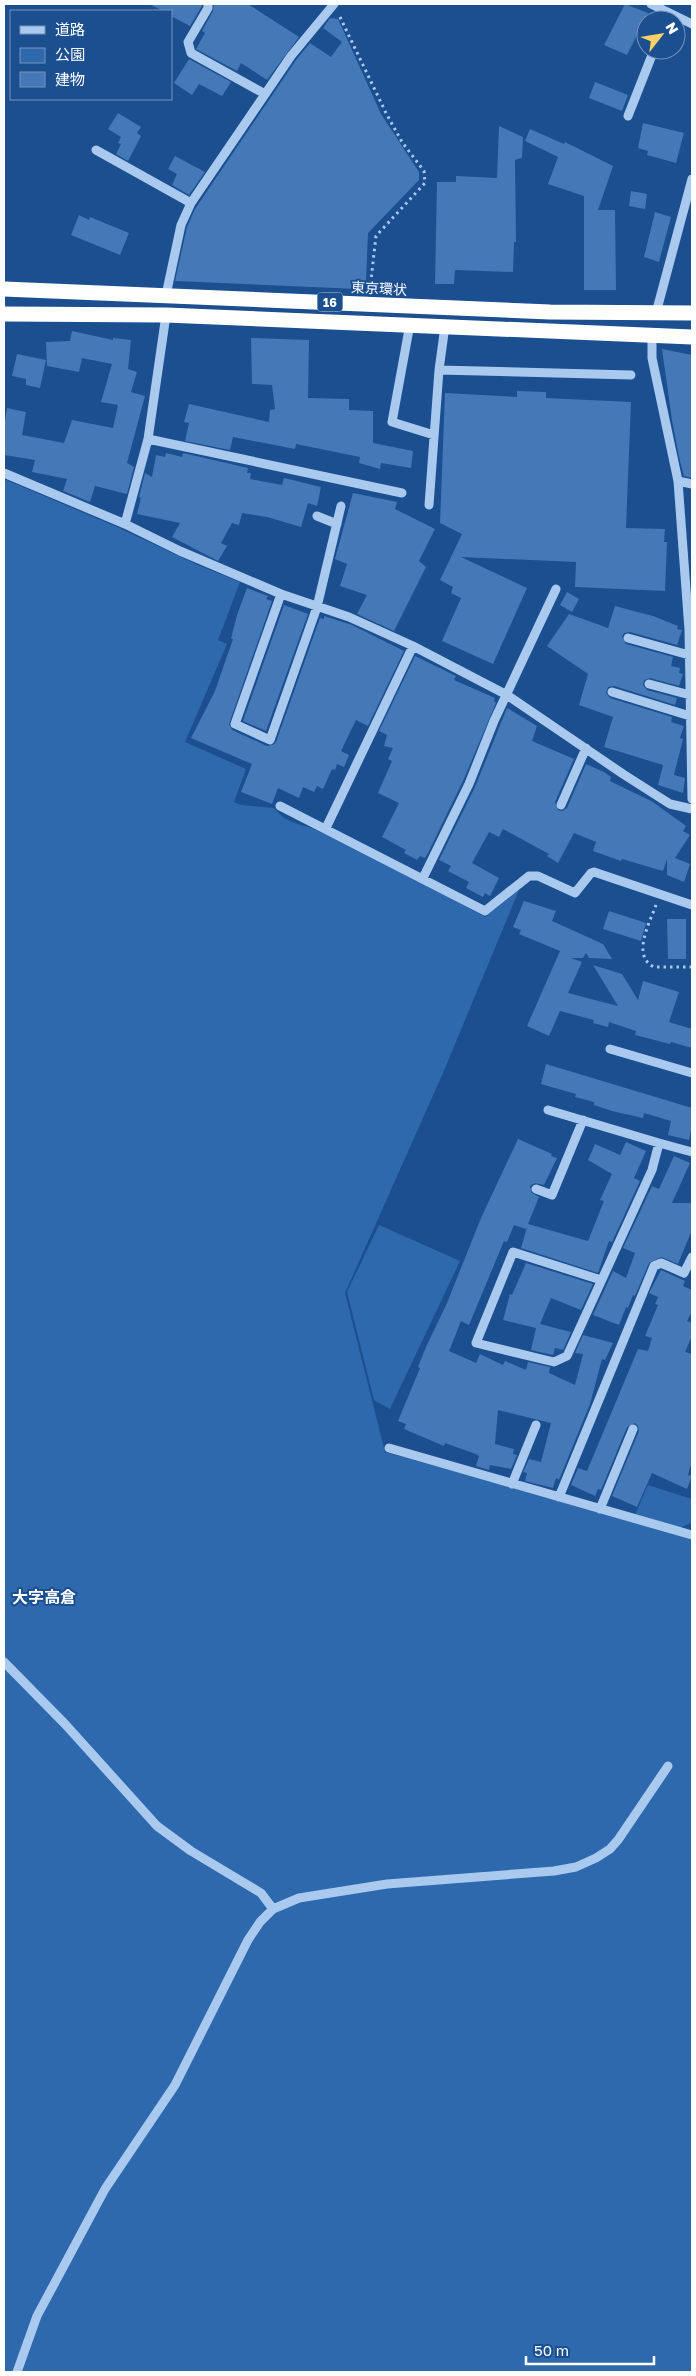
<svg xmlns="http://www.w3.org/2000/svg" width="696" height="2376" font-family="'Golos Text','Noto Sans JP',sans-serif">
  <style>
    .green { fill: #2e69ad }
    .building { fill: #4478b7 }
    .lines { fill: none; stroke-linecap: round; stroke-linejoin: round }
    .path { stroke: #a9c9ee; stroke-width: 3; stroke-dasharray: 2.5 4; stroke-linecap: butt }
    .minor { stroke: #a9c9ee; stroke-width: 9 }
    .highway { stroke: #fff; stroke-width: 15 }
    .labels { text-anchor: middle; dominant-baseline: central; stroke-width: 4; stroke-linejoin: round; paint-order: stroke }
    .shield { fill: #1b4f8f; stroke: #bbcadd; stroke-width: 1 }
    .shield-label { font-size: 12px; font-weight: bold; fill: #fff }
    .street-label { font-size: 14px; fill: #fff; stroke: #1b4f8f }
    .quarter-label { font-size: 16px; font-weight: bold; fill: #fff; stroke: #1b4f8f }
  </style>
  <rect width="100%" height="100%" fill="#1b4f8f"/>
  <path class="green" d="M4 479 117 527 200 566 240 582 218 640 227 644 185 742 246 769 234 802 241 805 274 808C288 826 301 822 320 832 376 859 431 887 485 917L519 890 443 1073 345 1293 385 1452 692 1538V2372H4Z
    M379 1225 460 1261 390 1409 374 1400 347 1292Z
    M648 1485 692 1499 691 1523 679 1528 635 1515Z"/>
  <path class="building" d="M149 4H202V6L190 26 171 16V11H163Z
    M214 4H248L299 37 267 80 241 63 237 71 196 49 205 33 202 31 213 11Z
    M625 4 648 13 627 55 604 45Z
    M330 18 338 19 381 114 419 172V180L368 233 366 282 358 289 175 281 187 227 195 209 296 60 310 43 331 57 342 42 323 28Z
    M189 59 231 82 222 96 199 84 192 95 174 83Z
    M595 82 628 95 622 111 589 98Z
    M118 113 141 127 137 133 141 136 128 161 116 154 121 144 118 143 121 137 108 129Z
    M643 123 684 133 676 163 647 155 648 151 638 148Z
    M499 126 523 137 522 158 515 160 516 242H514L513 272 455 270 454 284H435L437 182H456V176L497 178Z
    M530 129 564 144 565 142 613 166 598 210H615L616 290H584V196L548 184 558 157 525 141Z
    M175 156 205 172 189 195 172 185 177 174 168 169Z
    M631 191 647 194 645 209 629 206Z
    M655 212 671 217 659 262 644 257Z
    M79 215 89 220 90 217 129 233 120 255 71 235Z
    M72 331 113 340V338L131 340 128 369 137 372 131 392 145 396 127 463 134 467 127 494 95 486 90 502 63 491 67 479 32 472 35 460 4 455V428L7 408 26 412 22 435 64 443 72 420 113 428 118 405 101 402 112 364 82 358 79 372 47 366 46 342 70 341Z
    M251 338 309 340 308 398 349 399V410L373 411V443L413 451 411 468 381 463 380 469 359 463 360 457 296 444 295 449 233 437 230 450 185 441 189 423 184 422 189 404 269 422 270 410 275 409 272 385 252 384Z
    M662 349 692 355V478L684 476 679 457 672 420Z
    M17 354 46 360 40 388 26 385V379L12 376Z
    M517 391 546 392V398L631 402 626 528 665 529 664 542H667L665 591 575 587 576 562 461 557 527 588 493 664 442 641 461 598 451 593 453 587 440 580 462 534 440 523 445 393 517 397Z
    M166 453 182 457 183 453 248 468 247 473H251L250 479 282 485 284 478 321 487 317 506 308 503 301 527 267 517 242 513 239 525 232 523 221 543 227 546 218 561 172 537 180 523 137 514 141 498 139 497 145 473 152 477 156 455 165 457Z
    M353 493 397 502 395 509 435 529 419 561 426 567 394 631 357 614 367 595 340 586 347 564 335 559Z
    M247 588 268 596 266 599 272 601 229 724 232 730 267 746 273 745 276 742 320 618 324 619V616L352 625 404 651 368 726 356 720 341 751 349 755 344 767 337 764 335 770 332 769 323 789 317 786 314 792 303 787 299 798 278 788 272 804 241 792 252 764 191 738 215 691 233 639H231L237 615Z
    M567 592 579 599 572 612 560 605Z
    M284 605 308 614 266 731 243 721Z
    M615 606 653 616 678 626 677 629 682 630 677 645 630 632 624 633 622 637 626 644 673 657 671 666 680 668 679 673 683 674 679 686 650 678 644 680 643 685 647 690 677 698 675 705 614 686 608 687 606 693 610 698 672 717 671 722 684 726 680 738 683 739 674 775 685 778 683 793 658 785 663 765 604 747 613 717 579 705 588 674 547 646 569 614 608 628Z
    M415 656 456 676 454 680 495 698 494 701 496 703 463 781 428 853 425 858 420 856 417 860 404 853 406 850 382 837 399 803 378 793 392 761 388 759 393 748 384 746 387 735 379 731Z
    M507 708 537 726 532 741 574 759 555 802 558 810 562 811 567 808 586 764 604 772 611 777 610 781 653 802 686 826 683 831 690 835 675 858 690 864 684 882 667 875V859L663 871 622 859 621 861 593 851 596 842 574 833 558 863 547 856 549 854 503 829 499 837 489 832 472 863 499 878 490 896 485 893 483 897 466 888 469 882 448 871 451 866 439 860 475 787Z
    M524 901 556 911 552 921 603 944 612 959 589 958 586 953 583 958H571L582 962 568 993 618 1006 593 965 622 974 638 1000 643 981 679 992 669 1022 692 1029V1048L671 1042 670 1044 635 1035 636 1031 609 1022 608 1027 593 1023 594 1020 560 1011 549 1036 527 1026 560 951 519 934 521 930 513 927Z
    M609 911 646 923 641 941 603 929Z
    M667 919H686V959H668Z
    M546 1064 692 1108V1125L689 1140 668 1135 671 1121 644 1113 643 1118 612 1111 594 1105V1102L575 1097 576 1094 541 1084Z
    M518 1139 552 1154 551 1156 557 1158 544 1185 535 1183 530 1186 532 1193 539 1197 528 1224 588 1241 604 1201 600 1200 612 1174 588 1160 595 1144 620 1155 626 1142 646 1151 634 1178 640 1181 612 1242 609 1241 598 1273 521 1248 527 1227 526 1229 514 1225 507 1242 504 1241 469 1325 461 1321 449 1351 476 1363 480 1354 503 1365 505 1361 526 1370 528 1362 550 1367 549 1373 575 1385 583 1354 575 1353 583 1335 613 1343 605 1360 602 1359 590 1404 559 1480 556 1478 553 1488 525 1481 527 1473 523 1472 529 1459 541 1462 551 1423 498 1410 495 1444 514 1449 513 1454 517 1455 511 1469 490 1465 489 1470 476 1466 479 1456 476 1454 445 1443 444 1446 404 1429 406 1424 398 1421 420 1368 418 1367 426 1347 447 1303 481 1218Z
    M674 1156 690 1163 672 1203H692V1230L678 1264 661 1257 649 1263 635 1296 633 1295 628 1308 626 1307 619 1325 593 1315 613 1271 626 1278 635 1253 623 1248 652 1186 659 1189Z
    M526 1263 593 1284 581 1310 551 1298 540 1324 571 1332 563 1350 555 1348 553 1355 531 1350 536 1328 503 1320 510 1294 512 1295Z
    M661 1270 685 1281 683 1286 692 1290V1311L687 1321 692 1323V1336L685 1352 692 1354V1461L688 1475 692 1476 687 1489 652 1473 637 1507 612 1496 639 1431 638 1426 635 1423 627 1427 601 1490 598 1489 595 1496 571 1485 578 1468 587 1471 638 1349 648 1351 652 1338 645 1336 658 1305 655 1304 658 1297 649 1293Z"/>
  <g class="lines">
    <path class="path" d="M340 17 386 113 402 142 424 171 425 183 376 236 370 289
      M656 905C650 922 631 956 654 967H692"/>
    <path class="minor" d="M208 4V8L188 42 191 53 265 94
      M651 4 692 24
      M628 116 654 50
      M96 150 191 203
      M166 295 181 225 191 203 291 56 334 4
      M656 313 692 179
      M410 324 392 422 434 435
      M652 334V358L678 481 689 630 692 799
      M439 370 631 375
      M148 439 402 493
      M4 473 125 524 180 551 281 594 349 617 413 646 507 695 623 774 670 804 692 809
      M678 481 692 484
      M429 505 439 370 445 326
      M317 516 337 524
      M125 524 148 439 166 315
      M281 594 235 724 270 740 317 607 341 506
      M628 638 689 655
      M649 684 690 695
      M612 692 690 716
      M561 805 586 748
      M280 806 485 911 529 876H538L575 893 591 873 594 872 692 905
      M326 828 413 646
      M423 878 469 784 494 721 556 589
      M610 1049 692 1073
      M548 1110 659 1143
      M536 1189 552 1195 583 1120
      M601 1280 513 1252 476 1343 554 1362 567 1356 652 1170 659 1143 692 1152
      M389 1448 692 1535
      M512 1484 536 1425
      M559 1497 654 1266 661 1263 684 1273 692 1257
      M600 1509 633 1429
      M4 1662 65 1724 157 1826 191 1851 261 1893 273 1909
      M17 2372 37 2316 105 2189 175 2085 248 1940 260 1922 273 1909 299 1898 387 1884 554 1871 576 1867 596 1858 610 1849 618 1840 668 1766"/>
    <path class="highway" d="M4 289 550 312 692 313
      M4 314 166 315 692 337"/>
  </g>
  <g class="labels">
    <rect class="shield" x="317.5" y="292.5" width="25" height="19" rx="4"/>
    <g class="shield-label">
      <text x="330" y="302">16</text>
    </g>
    <g class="street-label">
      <text transform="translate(379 288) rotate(3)">東京環状</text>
    </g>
    <g class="quarter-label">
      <text x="44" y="1597">大字高倉</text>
    </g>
  </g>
  <rect width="696" height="2376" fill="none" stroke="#ffffff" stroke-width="10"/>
  <rect x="10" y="10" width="162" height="90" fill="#1b4f8f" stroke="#7695bc"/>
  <rect x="20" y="26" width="25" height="8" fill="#a9c9ee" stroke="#7695bc"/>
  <text x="55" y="35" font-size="15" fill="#ffffff">道路</text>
  <rect x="20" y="48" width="25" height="15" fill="#2e69ad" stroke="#7695bc"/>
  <text x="55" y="60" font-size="15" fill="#ffffff">公園</text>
  <rect x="20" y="72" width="25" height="15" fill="#4478b7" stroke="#7695bc"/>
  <text x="55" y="85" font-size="15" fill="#ffffff">建物</text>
  <g transform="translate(661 35) rotate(59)"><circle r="24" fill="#1b4f8f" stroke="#7695bc"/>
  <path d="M0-4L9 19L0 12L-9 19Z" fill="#ffd166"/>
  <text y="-8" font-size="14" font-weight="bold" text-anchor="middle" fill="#ffffff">N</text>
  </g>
  <path d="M526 2356v8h128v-8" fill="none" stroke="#ffffff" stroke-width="2.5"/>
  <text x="534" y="2356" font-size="15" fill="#ffffff" stroke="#1b4f8f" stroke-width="4" paint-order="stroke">50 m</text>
</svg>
